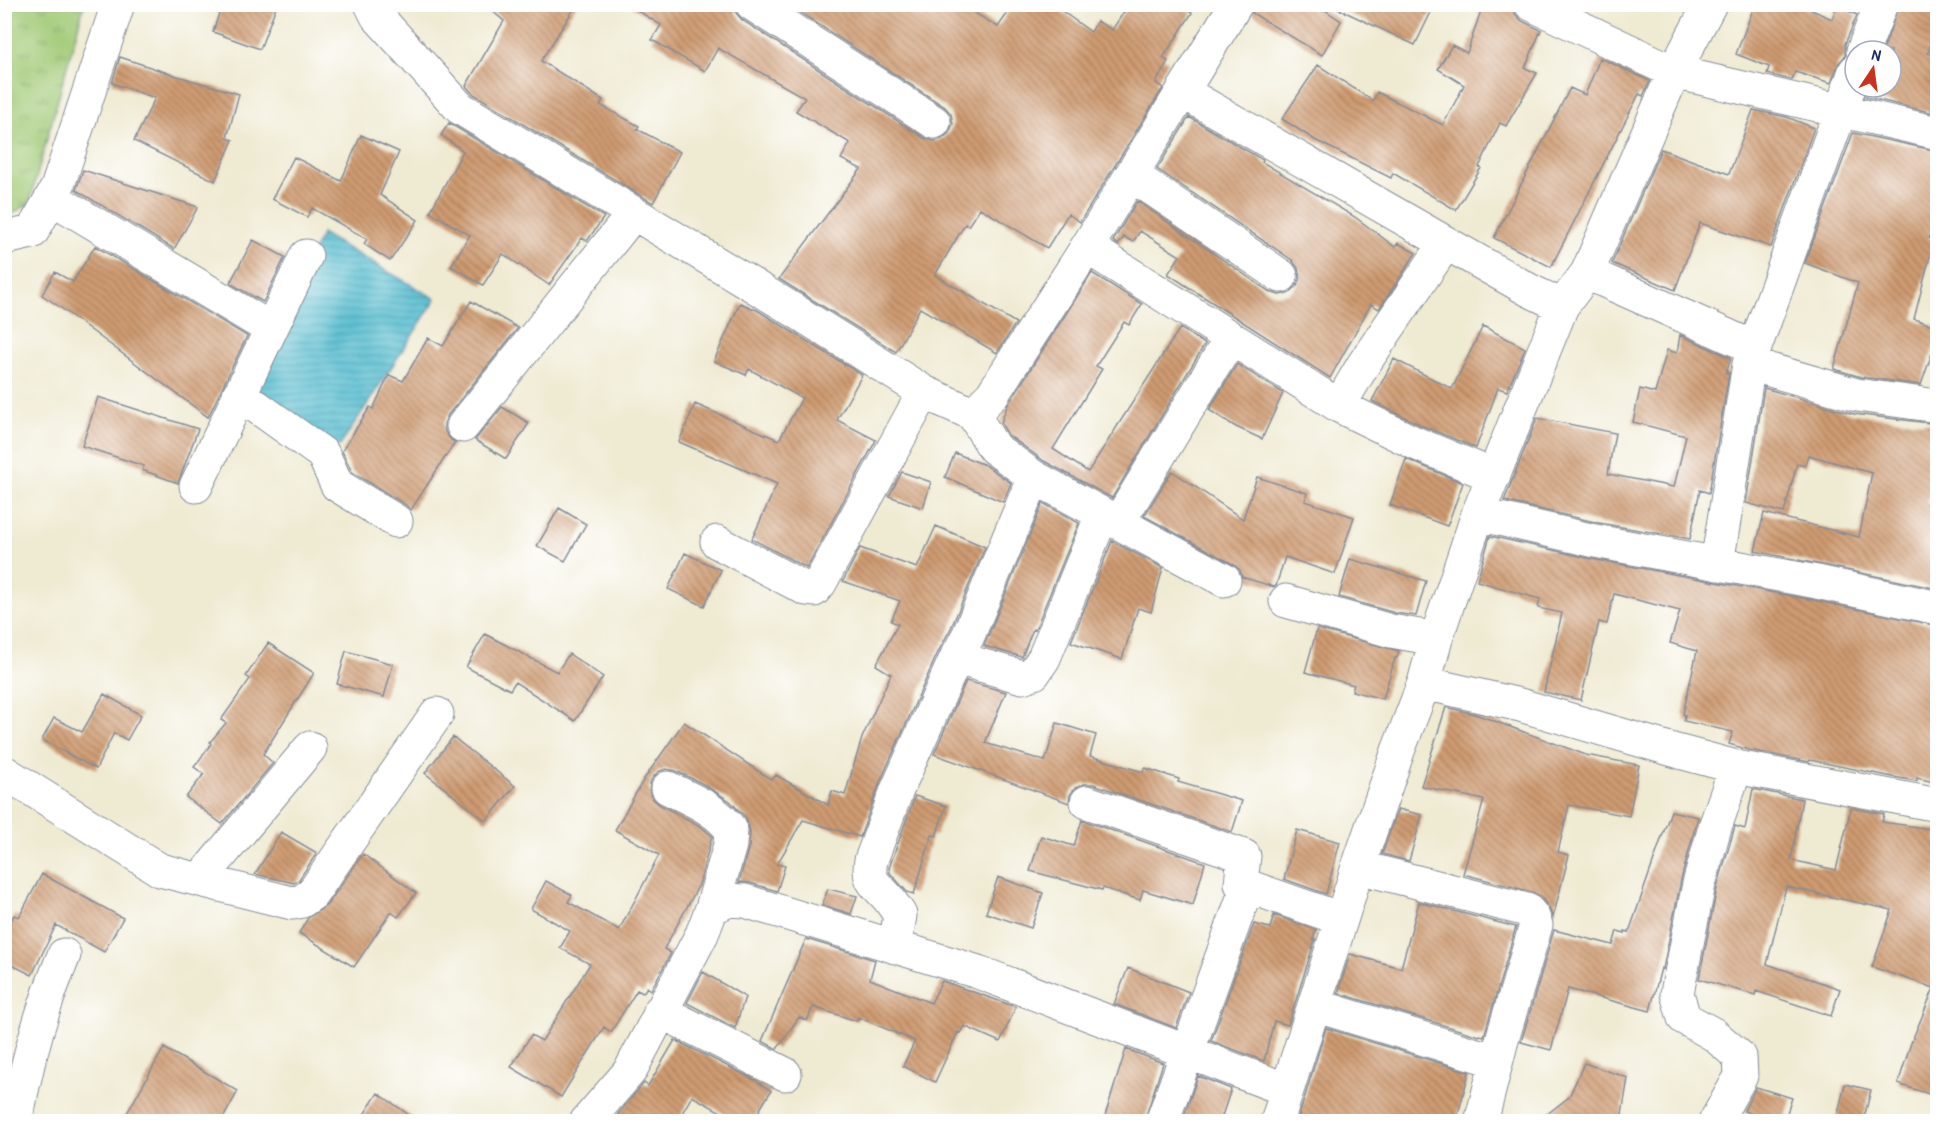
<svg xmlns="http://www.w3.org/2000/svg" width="1942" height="1126" font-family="'Patrick Hand',sans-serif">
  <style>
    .grass { fill: url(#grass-tufts); stroke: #5e7c6a; stroke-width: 1.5 }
    .water { fill: url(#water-rules); stroke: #367696; stroke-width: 1.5 }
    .building { fill: url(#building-back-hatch) }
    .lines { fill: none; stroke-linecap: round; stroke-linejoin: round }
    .minor-casing { stroke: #858c98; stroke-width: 35 }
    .minor { stroke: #fff; stroke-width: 33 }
  </style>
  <defs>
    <pattern id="grass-tufts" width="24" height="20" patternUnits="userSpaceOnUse" patternTransform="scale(1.5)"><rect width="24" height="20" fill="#a0c975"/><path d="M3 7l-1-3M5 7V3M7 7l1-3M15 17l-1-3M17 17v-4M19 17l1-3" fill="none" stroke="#82a463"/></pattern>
    <pattern id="water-rules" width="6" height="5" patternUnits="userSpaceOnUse" patternTransform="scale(1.5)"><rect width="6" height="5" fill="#52bccf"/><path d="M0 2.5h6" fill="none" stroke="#4399ab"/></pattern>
    <pattern id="building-back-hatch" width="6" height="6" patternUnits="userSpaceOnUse" patternTransform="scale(1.5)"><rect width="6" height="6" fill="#cf9b71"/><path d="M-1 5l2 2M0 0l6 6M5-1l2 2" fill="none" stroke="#a77f60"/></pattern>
  </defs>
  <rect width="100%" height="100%" fill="#fff"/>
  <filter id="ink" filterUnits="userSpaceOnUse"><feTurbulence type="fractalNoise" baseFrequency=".0167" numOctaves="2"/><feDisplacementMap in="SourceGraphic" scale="12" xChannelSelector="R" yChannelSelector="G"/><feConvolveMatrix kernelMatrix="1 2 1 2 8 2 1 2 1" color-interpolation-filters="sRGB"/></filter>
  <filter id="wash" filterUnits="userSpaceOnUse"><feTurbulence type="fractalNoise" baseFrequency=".008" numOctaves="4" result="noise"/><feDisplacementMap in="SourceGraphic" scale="24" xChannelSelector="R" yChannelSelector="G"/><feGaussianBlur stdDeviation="1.35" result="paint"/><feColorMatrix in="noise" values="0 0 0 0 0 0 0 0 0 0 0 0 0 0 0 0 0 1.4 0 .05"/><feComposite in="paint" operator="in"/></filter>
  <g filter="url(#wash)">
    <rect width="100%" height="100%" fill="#efead2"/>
    <path class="grass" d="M5 5H84L29 204 8 216H5Z"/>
    <path class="water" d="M322 234 436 299 340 446 263 416 255 384 263 348Z"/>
    <g id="blocks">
      <path class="building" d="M222 4H277L260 49 213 32Z
        M484 4H577L541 61 603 100 600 105 639 126 637 129 680 152 653 203 472 93 466 86 504 21Z
        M627 4H734L736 13 742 20 924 138 934 141 942 139 949 133 953 124 951 114 945 107 787 4H960L998 27 1014 4H1052L1091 32 1097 21 1112 30 1129 4H1178L1192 13 1163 58 1168 61 1156 83 1163 88 1080 222 1068 214 1047 248 980 208 968 226 965 224 935 275 1016 323 997 353 920 308 896 352 779 279 861 169 841 159 850 143 796 111 805 98 718 48 705 71 652 40 661 25Z
        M1255 4H1316L1341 21 1322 55 1252 13Z
        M1328 4H1435L1415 45Z
        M1483 4H1512L1515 14 1522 21 1541 30 1525 68 1537 73 1506 126 1500 123 1479 167 1481 168 1456 210 1393 173 1391 178 1315 140 1282 119 1318 65 1373 101 1377 92 1443 125 1464 85 1438 69 1452 45 1467 53Z
        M1755 4H1798L1832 19 1837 6 1857 15 1845 44V56L1838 64 1831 83 1795 72 1792 80 1767 74 1769 67 1736 54Z
        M1899 4H1938V18L1928 53 1938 56V114L1866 97 1869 87H1891V51H1883Z
        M120 57 174 75 239 94 227 138 233 140 215 181 134 141 155 98 112 83Z
        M1600 58 1650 81 1643 96 1639 94 1551 267 1494 238 1570 88 1585 95Z
        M1753 110 1787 117 1814 128 1771 247 1700 223 1675 290 1612 263 1661 149 1729 174Z
        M1189 117 1263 160 1262 162 1355 217 1395 247 1398 243 1416 253 1379 309 1371 304 1330 378 1168 274 1180 256 1140 231 1133 242 1124 237 1118 245 1113 241 1137 201 1270 292 1279 295 1289 293 1297 286 1300 278 1298 268 1292 260 1157 169Z
        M449 123 604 217 587 241 582 238 549 285 503 254 483 285 451 266 470 235 430 212 463 151 441 135Z
        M1853 133 1938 151V212L1929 238 1934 240 1914 319 1938 327V336L1921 385 1861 377 1834 369 1858 283 1805 263Z
        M361 135 399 152 380 195 418 220 390 261 364 244 367 239 312 208 307 217 272 199 294 157 341 181Z
        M83 170 198 207 174 249 76 190Z
        M253 240 285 257 263 302 230 283Z
        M95 246 247 336 208 417 57 305 42 295 55 272 73 282Z
        M1092 273 1142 304 1129 325 1124 322 1096 366 1102 369 1053 449 1088 472 1180 328 1205 344 1112 498 1044 461 1008 435 1001 423 1007 406Z
        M471 301 518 328 448 415 444 424 445 432 451 440 455 442 411 510 406 505 352 472 342 451 370 407 373 409 389 375 403 381 428 338 443 346Z
        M740 303 757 310 862 375 837 420 876 440 807 568 752 539 777 484 679 442 695 404 779 440 802 398 749 369 746 375 714 361Z
        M1483 326 1525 348 1507 391 1498 388 1476 448 1423 426 1372 401 1394 359 1452 389Z
        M1680 335 1731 358 1726 373H1729L1709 493 1700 490 1690 539 1599 523 1504 501 1537 418 1615 433 1608 474 1674 487 1686 436 1633 422 1640 389 1655 393 1667 350 1677 353Z
        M1237 364 1283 393 1262 439 1236 427 1209 410Z
        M1764 388 1854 414 1938 424V462L1927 504 1938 507V589L1755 551 1764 513 1859 537 1872 473 1808 455 1805 466 1797 464 1784 513 1746 503Z
        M98 397 198 429 178 483 142 470 144 466 82 446Z
        M502 407 529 423 506 459 475 440Z
        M955 453 985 465 1011 483 1003 502 945 477Z
        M1406 459 1463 483 1447 526 1390 505Z
        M1172 471 1243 519 1257 477 1307 493 1305 501 1354 517 1335 574 1285 557 1276 586 1274 587 1242 577 1240 570 1233 564 1144 516Z
        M902 472 931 482 923 508 889 496Z
        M1043 503 1079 523 1035 630 1033 629 1022 657 984 646Z
        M559 508 586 524 565 561 537 546Z
        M936 526 985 547 951 628 939 650 880 782 860 837 803 820 777 864 785 866 777 891 750 883 739 882 749 846 750 831 746 818 730 801 703 784 676 771 666 769 658 772 651 780 649 790 653 799 660 805 700 826 712 836 699 885 664 949 671 953 651 990 647 987 643 993 637 990 611 1032 604 1027 561 1097 511 1067 531 1035 542 1041 590 964 560 948 570 931 531 909 546 881 572 895 568 902 619 930 659 855 615 830 644 779 684 722 772 780 776 775 828 805 832 791 845 795 862 738 891 674 876 665 898 624 891 621 900 601 843 581 860 548 917 568Z
        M1490 536 1592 559 1813 600 1938 626V783L1917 778V781L1893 777 1810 760 1809 762 1749 750 1729 744 1733 732 1684 721 1685 715 1683 714 1697 651 1670 643 1680 611 1614 594 1607 624 1599 622 1581 700 1544 692 1562 613 1538 608 1540 599 1477 581Z
        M1112 541 1163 568 1151 612 1138 608 1122 659 1071 642Z
        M685 553 721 570 704 606 668 589Z
        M1350 559 1426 581 1416 616 1395 613 1339 597Z
        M1317 629 1399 651 1397 658H1395L1383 699 1352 691 1354 685 1305 672Z
        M485 634 557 672 569 654 603 677 575 721 515 682 510 690 466 667Z
        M268 643 314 673 263 754 273 763 222 824 186 797 204 774 194 767 211 744 210 742 226 723 221 720 250 679 246 676Z
        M346 651 393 664 384 697 337 684Z
        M966 681 1006 692 985 743 1045 761 1057 723 1096 735 1090 756 1143 772 1145 768 1179 779 1178 782 1242 801 1232 832 1093 784H1084L1075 788 1070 795 1069 803 934 754Z
        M104 694 141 715 127 740 114 733 96 769 42 740 54 718 82 732Z
        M1446 707 1478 715 1586 755 1639 765 1629 816 1569 805 1558 852 1569 855 1553 917 1547 905 1541 897 1532 892 1463 874 1484 800 1421 786Z
        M453 737 515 786 486 821 425 773Z
        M1753 789 1802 799 1791 860 1836 870 1851 808 1884 814 1882 822 1938 830V1097L1898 1084 1911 1043 1934 988 1872 967 1892 910 1786 887 1767 964 1840 989 1831 1016 1756 991 1755 995 1699 979 1717 888 1733 833 1735 826 1745 829Z
        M915 796 946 806 936 836 932 835 914 894 907 892 890 873 889 868Z
        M1398 809 1422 815 1409 861 1382 854Z
        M1671 811 1698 817 1681 880 1663 969 1661 968 1650 1011 1568 989 1551 1050 1521 1042 1554 930 1613 945 1617 931 1625 933V931L1629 932Z
        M1082 820 1205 863 1193 905 1143 890 1140 900 1103 888 1102 890 1030 871 1041 836 1074 846Z
        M1297 830 1340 842 1326 894 1284 879Z
        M281 832 317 853 298 881 294 883 255 874Z
        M363 854 416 893 398 917 391 912 354 967 299 933 308 918 327 905Z
        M42 874 123 918 104 952 56 925 32 975 4 961V935L14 915 19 917Z
        M998 877 1043 893 1031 928 986 913Z
        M828 889 857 896 851 914 822 905Z
        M1419 902 1516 927 1484 1036 1480 1035 1479 1036 1338 993 1350 954 1401 968Z
        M1274 915 1316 930 1313 940H1315L1288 1025 1274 1021 1264 1061 1211 1041 1254 924 1270 928Z
        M806 939 875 960 870 979 931 1003 942 981 1016 1007 1000 1042 964 1026 960 1033 958 1032 935 1082 903 1066 915 1041 858 1017 857 1021 813 1007 807 1021 799 1017 777 1049 762 1041Z
        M1128 968 1189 992 1176 1028 1114 1004Z
        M703 972 745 997 735 1028 687 1003Z
        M1326 1028 1469 1072 1456 1122H1297Z
        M675 1040 755 1080 771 1091 752 1122H739L692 1096 677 1122H631L618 1114 644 1083 648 1086Z
        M164 1048 238 1091 221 1122H122Z
        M1126 1049 1163 1063 1144 1122H1103Z
        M1584 1063 1628 1078 1622 1114 1617 1122H1537L1569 1097Z
        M1198 1076 1231 1089 1220 1122H1182Z
        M1845 1084 1871 1090 1863 1122H1836Z
        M1756 1087 1792 1098 1784 1122H1775L1744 1111Z
        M378 1093 419 1122H359Z"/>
    </g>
  </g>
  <g filter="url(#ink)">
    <use href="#blocks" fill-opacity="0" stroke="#858c98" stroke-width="1.5"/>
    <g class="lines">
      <g class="minor-casing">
        <path id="minor" d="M371 4 377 16 460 108 797 312 924 392 973 414 992 395 1087 247 1236 4
          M752 4 934 122
          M1531 4 1674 72 1938 133
          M1863 51 1881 4
          M1183 92 1446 243 1529 290 1562 306
          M1132 175 1281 276
          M52 198 271 329
          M4 236 10 237 32 232 57 188 118 4
          M1087 247 1339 406 1363 365 1446 243
          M1587 273 1755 348
          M1749 364 1855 71
          M239 394 323 454 337 485 396 521
          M1339 406 1415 443 1494 476
          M973 414 994 448 1034 477 1224 580
          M463 426 634 213
          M196 486 306 256
          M1478 514 1595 541 1817 582 1938 608
          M1118 523 1231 338
          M717 542 806 589 814 590 820 583 924 392
          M1717 564 1749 364 1857 395 1938 406
          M1286 601 1391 631 1436 639
          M956 658 1022 677 1034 673 1044 658 1102 515
          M1424 683 1520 705 1680 752 1736 767 1715 827 1699 884 1677 993 1684 1018 1713 1034 1740 1057 1741 1076 1715 1122
          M1736 767 1938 805
          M4 772 160 870 292 903 302 901 312 894 437 714
          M668 788C690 799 717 809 731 830L730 845 712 908
          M1087 802 1244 856 1241 884 1341 919
          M1358 867 1527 910 1533 917 1536 925 1502 1040 1481 1122
          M200 880 310 748
          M895 947 900 915C896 909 892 903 888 898 875 883 867 882 871 860L897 790 956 658 968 636 1034 477
          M1314 1005 1496 1061
          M660 1011 785 1074
          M16 1122C26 1063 41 1010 64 955
          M586 1122 630 1071 702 934 712 908 729 900 745 901 978 972 1287 1090
          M1162 1122 1247 887
          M1277 1122 1358 867 1398 751 1424 683 1436 639 1478 514 1562 306 1587 273 1674 72 1710 4"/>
      </g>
      <use href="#minor" class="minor"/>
    </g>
  </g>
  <rect width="1942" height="1126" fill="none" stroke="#fff" stroke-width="24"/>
  <g transform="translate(1873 69) rotate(13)"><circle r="28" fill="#ffffff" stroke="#a4acbf" stroke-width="1.5"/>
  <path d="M0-4.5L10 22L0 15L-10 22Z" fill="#c8321e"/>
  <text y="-9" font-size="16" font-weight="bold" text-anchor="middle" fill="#1b2f5e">N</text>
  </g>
</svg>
